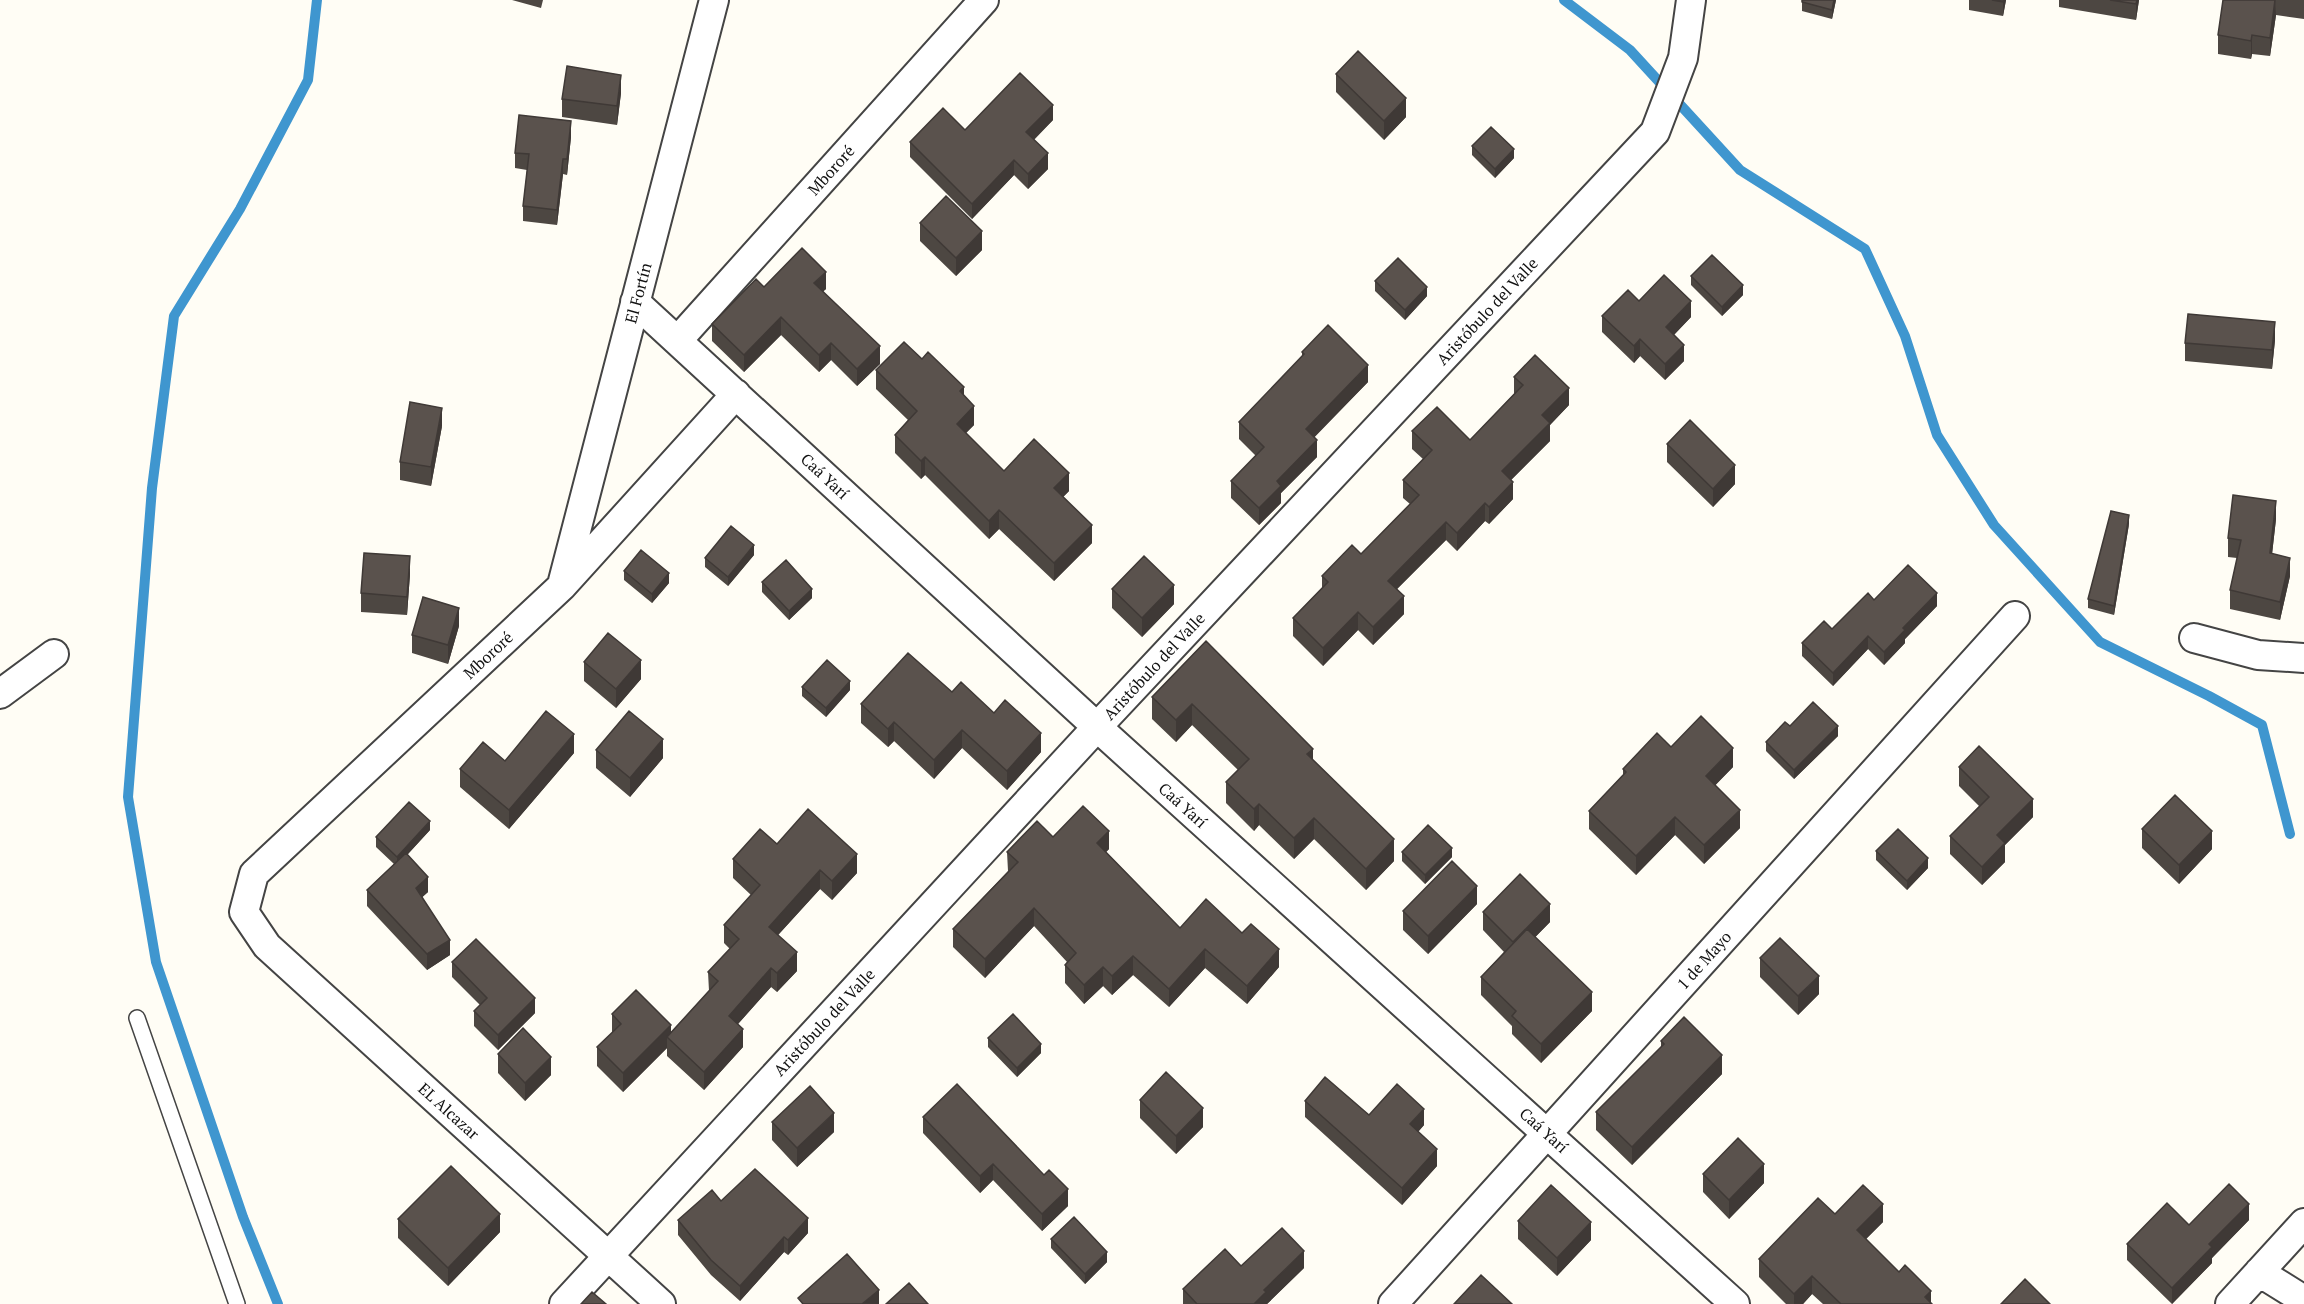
<svg xmlns="http://www.w3.org/2000/svg" width="2304" height="1304" font-family="'PT Serif',serif">
  <style>
    .lines { fill: none; stroke-linecap: round; stroke-linejoin: round }
    .stream { stroke: #3f96cf; stroke-width: 10 }
    .service-casing { stroke: #444; stroke-width: 18 }
    .minor-casing { stroke: #444; stroke-width: 32 }
    .service { stroke: #fff; stroke-width: 15 }
    .minor { stroke: #fff; stroke-width: 28 }
    .wall { fill: #4d4742 }
    .shaded-wall { fill: #3f3936 }
    .building { fill: #5a524d; stroke: #3f3936; stroke-width: 1.5 }
    .labels { text-anchor: middle; dominant-baseline: central; stroke-width: 6; stroke-linejoin: round; paint-order: stroke }
    .street-label { font-size: 16px; fill: #111; stroke: #fff }
  </style>
  <rect width="100%" height="100%" fill="#fffdf5"/>
  <g class="lines">
    <path class="stream" d="M1564 0 1630 50 1740 170 1865 249 1905 336 1937 435 1994 525 2100 642 2209 696 2262 725 2290 834
      M278 1304 243 1217 156 962 128 797 152 488 174 316 240 209 308 80 317 0"/>
    <g class="service-casing">
      <path id="service" d="M137 1018 237 1304"/>
    </g>
    <g class="minor-casing">
      <path id="minor" d="M635 302 1097 727 1735 1304
        M678 340 984 0
        M563 581 714 0
        M2194 638 2258 655 2304 658
        M0 694 54 654
        M2259 1272 2304 1300
        M564 1304 1097 727 1655 132 1683 58 1691 0
        M661 1304 267 946 244 912 254 874 562 586 736 394
        M1393 1304 2015 616
        M2230 1304 2304 1223"/>
    </g>
    <use href="#service" class="service"/>
    <use href="#minor" class="minor"/>
  </g>
  <path class="wall" d="M512 0H543L541 8Z
    M1836 0 1832 19 1802 11V2Z
    M1969 0H2006L2003 16 1969 10Z
    M2059 0H2139L2136 20 2059 7Z
    M2223 0H2304V19L2276 15 2270 56 2252 54 2251 59 2218 54V35Z
    M1336 74 1406 117 1384 140 1336 92Z
    M621 93 617 125 562 117V99Z
    M1053 120 1034 140 1048 169 1028 189 1014 175 972 219 910 157V142L965 130Z
    M571 137 567 175 563 174 557 225 523 221V206L527 170 515 168V153Z
    M1472 146 1514 158 1495 178 1472 155Z
    M920 223 982 250 956 276 920 241Z
    M1691 276 1743 295 1722 316 1691 285Z
    M1375 281 1427 296 1405 320 1375 291Z
    M764 287 826 289 823 291 880 364 857 386 831 360 819 372 781 335 744 372 712 341V324Z
    M1639 301 1691 317 1674 335 1684 361 1665 380 1640 356 1634 363 1602 332V316Z
    M2275 340 2272 369 2185 361V343Z
    M1302 352 1368 382 1314 437 1317 457 1281 493V503L1259 525 1231 498V481L1256 456 1239 439V422L1302 357Z
    M922 359 964 396 974 425 966 433 1004 471 1069 491 1063 497 1092 543 1054 581 999 529 989 539 925 475 921 479 895 453V435L908 420 876 389V370Z
    M1514 377 1569 405 1550 425V441L1511 480 1513 499 1489 524 1485 521 1457 551 1446 540 1397 589 1404 614 1373 645 1358 630 1323 666 1293 636V618L1322 588V576L1361 554 1410 504 1403 498V480L1423 459 1412 449V431L1470 440 1514 394Z
    M442 426 431 486 400 480V462Z
    M1667 444 1735 484 1713 507 1667 462Z
    M2276 519 2272 554 2290 576 2280 620 2230 609V590L2237 558 2228 557V538Z
    M2129 524 2114 615 2088 608V599Z
    M754 555 728 586 705 567V558Z
    M624 571 669 583 652 603 624 580Z
    M410 574 407 615 361 612V593Z
    M762 582 812 598 789 620 762 592Z
    M1112 589 1174 604 1142 637 1112 608Z
    M1874 600 1937 606 1905 639V643L1884 665 1868 649 1833 686 1802 656V643L1832 629Z
    M459 626 448 664 412 653V635Z
    M1206 641 1394 861 1366 890 1314 839 1294 859 1259 825 1254 831 1226 803V782L1238 770 1192 725 1176 742 1152 719V697Z
    M584 662 641 679 616 708 584 681Z
    M802 687 850 690 826 717 802 696Z
    M952 692 994 713 1041 752 1007 790 962 748 934 779 894 741 888 747 861 723V704Z
    M1790 726 1838 736 1794 779 1766 751V742Z
    M596 750 663 758 630 797 596 768Z
    M574 753 509 829 460 787V769L505 761Z
    M1733 767 1715 785 1740 828 1704 864 1675 835 1636 875 1589 829V811L1623 775V769Z
    M1959 767 2033 817 2005 845V862L1982 885 1950 854V836L1979 806 1959 786Z
    M2142 829 2212 849 2179 884 2142 848Z
    M430 830 407 855 428 892 422 897 450 955 427 970 367 906V890L394 864 376 847V837Z
    M1053 837 1109 849 1106 852 1180 928 1279 967 1247 1004 1205 968 1169 1007 1133 975 1112 995 1103 986 1084 1004 1065 983V965L1067 962 1034 926 985 978 953 947V929L1008 871 1007 852Z
    M777 844 857 873 832 900 820 889 778 935 797 971 777 992 771 987 738 1024 743 1047 704 1090 667 1056V1048L623 1092 597 1066V1047L612 1033V1014L671 1032 709 991 708 972 730 949 724 943V925L751 895 733 878V859Z
    M1876 851 1928 868 1907 890 1876 860Z
    M1402 852 1452 857 1425 884 1402 861Z
    M1477 904 1428 954 1403 930V911Z
    M1483 912 1550 922 1535 937 1592 1011 1541 1063 1512 1034V1026L1481 995V977L1504 952 1483 930Z
    M1760 958 1819 994 1798 1015 1760 977Z
    M452 962 535 1013 498 1050 474 1026V1011L480 1005 452 977Z
    M988 1038 1041 1053 1017 1077 988 1047Z
    M1661 1041 1722 1074 1632 1165 1596 1130V1112L1661 1047Z
    M498 1054 551 1075 525 1101 498 1073Z
    M1140 1100 1203 1127 1176 1154 1140 1118Z
    M1305 1101 1369 1115 1424 1125 1418 1132 1437 1166 1402 1205 1305 1117Z
    M923 1117 1068 1206 1042 1231 993 1180 980 1193 923 1133Z
    M772 1122 834 1132 797 1167 772 1140Z
    M1703 1174 1764 1183 1729 1219 1703 1192Z
    M721 1201 808 1233 788 1255 784 1252 740 1301 711 1275 678 1235V1220Z
    M1835 1214 1883 1222 1866 1239 1932 1304H1823L1812 1294 1803 1304H1786L1759 1277V1259Z
    M398 1219 500 1232 448 1286 398 1238Z
    M2249 1220 2212 1258V1263L2172 1304 2127 1260V1244L2189 1225Z
    M1518 1221 1591 1240 1557 1276 1518 1239Z
    M1051 1239 1107 1262 1085 1284 1051 1248Z
    M1304 1268 1267 1304H1183V1289Z"/>
  <path class="shaded-wall" d="M1834 0H1836L1832 19V10Z
    M2004 0H2006L2003 16V2Z
    M2137 0H2139L2136 20V4Z
    M2275 0 2276 15 2270 56V38Z
    M2252 35V54L2251 59V41Z
    M621 75V93L617 125V106Z
    M1406 98V117L1384 140V121Z
    M1053 105V120L1026 147V132Z
    M571 121V137L567 175V159Z
    M1514 149V158L1495 178V169Z
    M1048 153V169L1028 189V174Z
    M563 159V174L557 225V210Z
    M1014 160V175L972 219V204Z
    M982 231V250L956 276V258Z
    M826 272V289L814 300V283Z
    M1743 285V295L1722 316V307Z
    M1427 287V296L1405 320V310Z
    M1691 301V317L1666 343V327Z
    M781 317V335L744 372V355Z
    M2275 322V340L2272 369V350Z
    M1640 339V356L1634 363V346Z
    M831 343V360L819 372V355Z
    M1684 345V361L1665 380V364Z
    M880 346V364L857 386V369Z
    M1368 365V382L1306 446V429Z
    M964 387V405L960 391Z
    M1569 388V405L1550 425V441L1502 489V471L1542 415Z
    M974 406V425L957 442V424Z
    M442 408V426L431 486V467Z
    M1317 440V457L1281 493V503L1259 525V508L1277 481Z
    M925 457V475L921 479V461Z
    M1735 465V484L1713 507V489Z
    M1069 473V491L1054 506V488Z
    M1513 482V499L1489 524V507Z
    M2276 501V519L2270 572V553Z
    M1485 503V521L1457 551V533Z
    M999 510V529L989 539V521Z
    M2129 515V524L2114 615V606Z
    M1446 522V540L1388 598V581Z
    M1092 525V543L1054 581V563Z
    M754 545V555L728 586V577Z
    M410 556V574L407 615V597Z
    M2290 558V576L2280 620V602Z
    M669 573V583L652 603V594Z
    M1174 585V604L1142 637V618Z
    M812 589V598L789 620V611Z
    M1937 593V606L1905 639V643L1884 665V652L1903 628Z
    M1404 596V614L1373 645V627Z
    M459 608V626L448 664V645Z
    M1358 612V630L1323 666V648Z
    M1868 636V649L1833 686V673Z
    M641 660V679L616 708V689Z
    M850 681V690L826 717V708Z
    M1192 704V725L1176 742V720Z
    M894 722V741L888 747V729Z
    M1838 726V736L1794 779V770Z
    M962 730V748L934 779V760Z
    M1041 733V752L1007 790V771Z
    M574 734V753L509 829V810Z
    M663 739V758L630 797V778Z
    M1733 748V767L1706 795V776Z
    M1313 749V770L1307 754Z
    M2033 799V817L2005 845V862L1982 885V867L1997 835Z
    M1259 804V825L1254 831V809Z
    M1740 810V828L1704 864V845Z
    M1675 817V835L1636 875V856Z
    M1314 818V839L1294 859V838Z
    M430 821V830L397 866V857Z
    M1109 831V849L1097 861V843Z
    M2212 831V849L2179 884V865Z
    M1394 839V861L1366 890V869Z
    M1452 848V857L1425 884V875Z
    M857 854V873L832 900V881Z
    M1928 858V868L1907 890V881Z
    M820 870V889L769 945V927Z
    M428 877V892L416 903V888Z
    M1477 886V904L1428 954V936Z
    M1550 904V922L1513 960V942Z
    M1034 908V926L985 978V959Z
    M450 940V955L427 970V954Z
    M1205 949V968L1169 1007V989Z
    M1279 949V967L1247 1004V986Z
    M797 952V971L777 992V973Z
    M1133 956V975L1112 995V976Z
    M1103 967V986L1084 1004V985Z
    M771 968V987L729 1034V1016Z
    M1819 976V994L1798 1015V996Z
    M1592 992V1011L1541 1063V1044Z
    M535 998V1013L498 1050V1035Z
    M671 1025V1041L667 1037V1048L623 1092V1073Z
    M743 1029V1047L704 1090V1072Z
    M1041 1044V1053L1017 1077V1068Z
    M1722 1055V1074L1632 1165V1147Z
    M551 1057V1075L525 1101V1083Z
    M1203 1108V1127L1176 1154V1136Z
    M1424 1109V1125L1410 1141V1124Z
    M834 1113V1132L797 1167V1148Z
    M1437 1149V1166L1402 1205V1188Z
    M993 1164V1180L980 1193V1176Z
    M1764 1164V1183L1729 1219V1200Z
    M1068 1189V1206L1042 1231V1214Z
    M1883 1204V1222L1857 1248V1230Z
    M2249 1204V1220L2212 1258V1263L2172 1304V1288L2209 1244Z
    M500 1214V1232L448 1286V1268Z
    M808 1218V1233L788 1255V1240Z
    M1591 1222V1240L1557 1276V1258Z
    M784 1237V1252L740 1301V1286Z
    M1304 1251V1268L1267 1304H1254L1264 1290Z
    M1107 1252V1262L1085 1284V1274Z
    M1812 1276V1294L1803 1304H1794V1294Z
    M879 1290V1304H862Z
    M1931 1291V1304L1925 1297Z"/>
  <path class="building" d="M1802 0H1834L1832 10 1802 2Z
    M1992 0H2004L2003 2Z
    M2110 0H2137L2136 4Z
    M2223 0H2275L2270 38 2252 35 2251 41 2218 35Z
    M1358 51 1406 98 1384 121 1336 74Z
    M567 66 621 75 617 106 562 99Z
    M1020 73 1053 105 1026 132 1048 153 1028 174 1014 160 972 204 910 142 943 108 965 130Z
    M519 115 571 121 567 159H563L557 210 523 206 529 154 515 153Z
    M1491 127 1514 149 1495 169 1472 146Z
    M946 196 982 231 956 258 920 223Z
    M802 248 826 272 814 283 880 346 857 369 831 343 819 355 781 317 744 355 712 324 756 279 764 287Z
    M1712 255 1743 285 1722 307 1691 276Z
    M1398 258 1427 287 1405 310 1375 281Z
    M1664 275 1691 301 1666 327 1684 345 1665 364 1640 339 1634 346 1602 316 1628 290 1639 301Z
    M2188 314 2275 322 2272 350 2185 343Z
    M1328 325 1368 365 1306 429 1317 440 1277 481 1281 486 1259 508 1231 481 1264 447 1239 422 1304 354 1302 352Z
    M904 342 922 359 928 352 964 387 960 391 974 406 957 424 1004 471 1034 439 1069 473 1054 488 1092 525 1054 563 999 510 989 521 925 457 921 461 895 435 917 411 876 370Z
    M1535 355 1569 388 1542 415 1550 423 1502 471 1513 482 1489 507 1485 503 1457 533 1446 522 1388 581 1404 596 1373 627 1358 612 1323 648 1293 618 1328 582 1322 576 1352 545 1361 554 1419 495 1403 480 1432 450 1412 431 1437 407 1470 440 1523 385 1514 377Z
    M410 402 442 408 431 467 400 462Z
    M1690 420 1735 465 1713 489 1667 444Z
    M2233 495 2276 501 2270 553 2290 558 2280 602 2230 590 2241 540 2228 538Z
    M2111 511 2129 515 2114 606 2088 599Z
    M731 526 754 545 728 577 705 558Z
    M641 550 669 573 652 594 624 571Z
    M364 553 410 556 407 597 361 593Z
    M1144 556 1174 585 1142 618 1112 589Z
    M786 560 812 589 789 611 762 582Z
    M1908 565 1937 593 1903 628 1905 630 1884 652 1868 636 1833 673 1802 643 1824 621 1832 629 1868 593 1874 600Z
    M423 597 459 608 448 645 412 635Z
    M608 633 641 660 616 689 584 662Z
    M1206 641 1313 749 1307 754 1394 839 1366 869 1314 818 1294 838 1259 804 1254 809 1226 782 1249 759 1192 704 1176 720 1152 697Z
    M908 653 952 692 961 682 994 713 1005 700 1041 733 1007 771 962 730 934 760 894 722 888 729 861 704Z
    M827 660 850 681 826 708 802 687Z
    M1813 702 1838 726 1794 770 1766 742 1785 722 1790 726Z
    M546 711 574 734 509 810 460 769 483 742 505 761Z
    M629 711 663 739 630 778 596 750Z
    M1701 716 1733 748 1706 776 1740 810 1704 845 1675 817 1636 856 1589 811 1626 772 1623 769 1657 733 1671 747Z
    M1979 746 2033 799 1997 835 2005 843 1982 867 1950 836 1989 797 1959 767Z
    M2175 795 2212 831 2179 865 2142 829Z
    M409 802 430 821 397 857 376 837Z
    M1083 806 1109 831 1097 843 1180 928 1206 899 1242 933 1251 924 1279 949 1247 986 1205 949 1169 989 1133 956 1112 976 1103 967 1084 985 1065 965 1076 953 1034 908 985 959 953 929 1018 862 1007 852 1037 821 1053 837Z
    M808 809 857 854 832 881 820 870 769 927 797 952 777 973 771 968 729 1016 743 1029 704 1072 667 1037 718 981 708 972 739 939 724 925 760 885 733 859 760 829 777 844Z
    M1428 825 1452 848 1425 875 1402 852Z
    M1898 829 1928 858 1907 881 1876 851Z
    M406 853 428 877 416 888 450 940 427 954 367 890Z
    M1452 861 1477 886 1428 936 1403 911Z
    M1520 874 1550 904 1513 942 1483 912Z
    M1527 929 1592 992 1541 1044 1512 1016 1516 1011 1481 977Z
    M1780 938 1819 976 1798 996 1760 958Z
    M476 939 535 998 498 1035 474 1011 487 998 452 962Z
    M636 990 671 1025 623 1073 597 1047 621 1024 612 1014Z
    M1013 1014 1041 1044 1017 1068 988 1038Z
    M1684 1017 1722 1055 1632 1147 1596 1112 1664 1044 1661 1041Z
    M523 1028 551 1057 525 1083 498 1054Z
    M1166 1072 1203 1108 1176 1136 1140 1100Z
    M1325 1077 1369 1115 1397 1084 1424 1109 1410 1124 1437 1149 1402 1188 1305 1101Z
    M957 1084 1044 1175 1049 1170 1068 1189 1042 1214 993 1164 980 1176 923 1117Z
    M810 1086 834 1113 797 1148 772 1122Z
    M1738 1138 1764 1164 1729 1200 1703 1174Z
    M451 1166 500 1214 448 1268 398 1219Z
    M755 1169 808 1218 788 1240 784 1237 740 1286 711 1260 678 1220 712 1190 721 1201Z
    M2229 1184 2249 1204 2209 1244 2212 1247 2172 1288 2127 1244 2167 1203 2189 1225Z
    M1551 1185 1591 1222 1557 1258 1518 1221Z
    M1863 1185 1883 1204 1857 1230 1899 1272 1905 1265 1931 1291 1925 1297 1932 1304H1841L1812 1276 1794 1294 1759 1259 1818 1198 1835 1214Z
    M1074 1217 1107 1252 1085 1274 1051 1239Z
    M1282 1228 1304 1251 1264 1290 1266 1292 1254 1304H1197L1183 1289 1225 1249 1241 1266Z
    M847 1254 879 1290 862 1304H803L798 1298Z
    M1481 1275 1512 1304H1454Z
    M2025 1279 2050 1304H2001Z
    M909 1283 928 1304H886Z
    M592 1292 606 1304H581Z"/>
  <g class="labels">
    <g class="street-label">
      <text transform="translate(831 170) rotate(-48)">Mbororé</text>
      <text transform="translate(638 293) rotate(-75)">El Fortín</text>
      <text transform="translate(1487 311) rotate(-47)">Aristóbulo del Valle</text>
      <text transform="translate(825 476) rotate(43)">Caá Yarí</text>
      <text transform="translate(488 655) rotate(-43)">Mbororé</text>
      <text transform="translate(1154 666) rotate(-47)">Aristóbulo del Valle</text>
      <text transform="translate(1183 805) rotate(42)">Caá Yarí</text>
      <text transform="translate(1704 960) rotate(-48)">1 de Mayo</text>
      <text transform="translate(824 1022) rotate(-47)">Aristóbulo del Valle</text>
      <text transform="translate(449 1111) rotate(42)">EL Alcazar</text>
      <text transform="translate(1544 1130) rotate(42)">Caá Yarí</text>
    </g>
  </g>
</svg>
